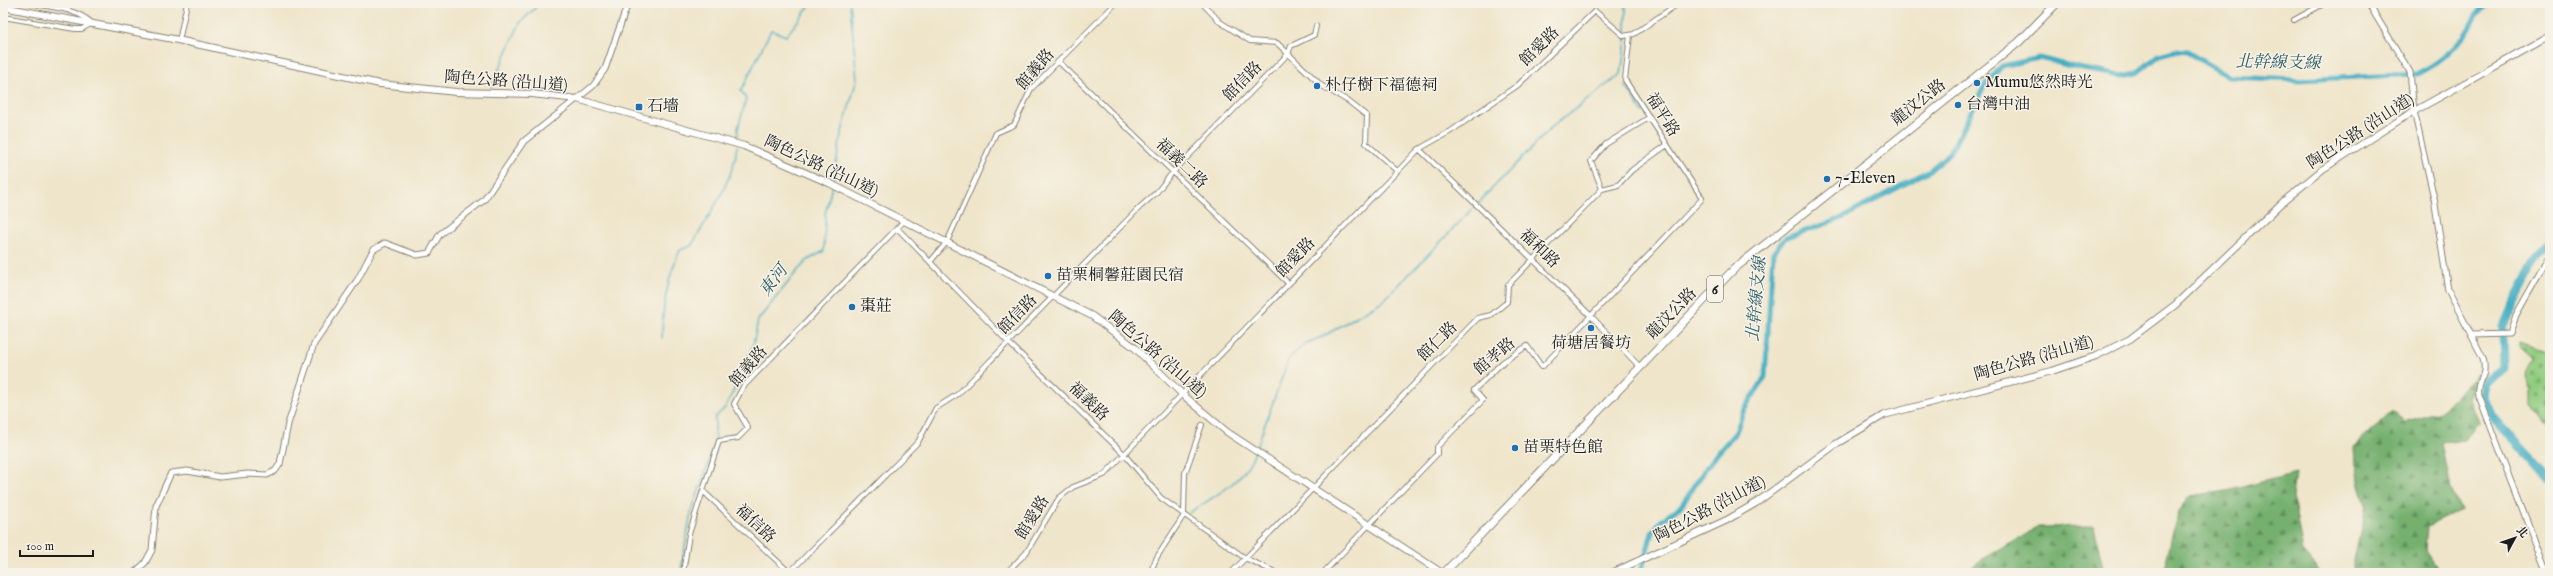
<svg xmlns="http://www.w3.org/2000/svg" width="2553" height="576" font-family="'IM FELL English','Noto Serif TC',serif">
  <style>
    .forest { fill: url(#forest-firs); stroke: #486645 }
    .cemetery { fill: url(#cemetery-stones); stroke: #57744e }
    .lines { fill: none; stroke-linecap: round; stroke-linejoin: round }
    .stream { stroke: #44aec3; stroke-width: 1.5 }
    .canal { stroke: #44aec3; stroke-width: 5 }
    .river { stroke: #44aec3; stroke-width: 9 }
    .minor-casing { stroke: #868073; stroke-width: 6 }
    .tertiary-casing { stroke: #868073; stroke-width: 7 }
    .secondary-casing { stroke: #868073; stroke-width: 8 }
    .primary-casing { stroke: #868073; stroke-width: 9 }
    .minor { stroke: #fff; stroke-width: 4 }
    .tertiary { stroke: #fff; stroke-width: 5 }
    .secondary { stroke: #fff; stroke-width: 6 }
    .primary { stroke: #fff; stroke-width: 7 }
    .poi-dot { fill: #1f6fb2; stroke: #f7f3e8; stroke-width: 1.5 }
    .labels { text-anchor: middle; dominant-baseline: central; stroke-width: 3; stroke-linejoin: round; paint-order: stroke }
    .shield { fill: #f7f3e8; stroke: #5e5c59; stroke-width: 1 }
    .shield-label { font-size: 15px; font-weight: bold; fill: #1c1c1c }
    .street-label { font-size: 16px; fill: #1c1c1c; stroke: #f7f3e8 }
    .poi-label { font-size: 16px; fill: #1c1c1c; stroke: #f7f3e8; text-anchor: start }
    .water-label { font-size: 17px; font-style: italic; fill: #2e5e67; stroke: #f7f3e8 }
  </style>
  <defs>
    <pattern id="forest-firs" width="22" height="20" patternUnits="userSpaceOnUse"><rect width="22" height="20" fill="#75b06e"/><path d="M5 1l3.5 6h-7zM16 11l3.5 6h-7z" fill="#5f8e5a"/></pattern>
    <pattern id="cemetery-stones" width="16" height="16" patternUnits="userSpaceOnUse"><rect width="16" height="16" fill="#92cc80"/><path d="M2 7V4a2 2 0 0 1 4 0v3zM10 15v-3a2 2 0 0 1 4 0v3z" fill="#7daf6e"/></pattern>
  </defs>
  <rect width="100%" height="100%" fill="#f7f3e8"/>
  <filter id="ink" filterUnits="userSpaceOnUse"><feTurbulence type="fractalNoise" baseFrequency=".025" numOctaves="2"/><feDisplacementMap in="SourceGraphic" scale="8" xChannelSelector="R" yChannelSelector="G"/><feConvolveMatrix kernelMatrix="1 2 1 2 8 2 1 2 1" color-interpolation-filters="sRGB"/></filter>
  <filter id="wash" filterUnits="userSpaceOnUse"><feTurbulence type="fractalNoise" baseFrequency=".012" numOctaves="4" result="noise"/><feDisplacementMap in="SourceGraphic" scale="16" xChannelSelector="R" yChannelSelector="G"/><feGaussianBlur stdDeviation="0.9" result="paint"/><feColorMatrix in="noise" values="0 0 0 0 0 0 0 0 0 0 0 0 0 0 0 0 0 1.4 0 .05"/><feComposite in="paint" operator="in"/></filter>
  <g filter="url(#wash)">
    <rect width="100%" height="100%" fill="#efe5ca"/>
    <path class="forest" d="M2478 372 2469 398 2479 422 2465 440 2441 443 2449 484 2461 511 2427 527 2425 550 2441 573H2351L2366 506 2355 466 2354 446 2393 410 2404 423 2440 412Z
      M2296 473 2293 497 2303 552 2321 573H2163L2178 511 2190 496 2227 491Z
      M2094 526 2104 573H1965L1981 560 2038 527Z"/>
    <path class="cemetery" d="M2519 342 2550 353V423L2532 408V391L2525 373 2532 358 2519 346Z"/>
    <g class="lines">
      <path class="stream" d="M1626 86 1643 113
        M491 87 520 23 540 3
        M737 142 738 128 746 99 741 91 771 30 786 36 812 3
        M833 182 841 135 857 79 850 3
        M662 338C662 306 667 279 680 250L691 246C707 219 735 178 737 146
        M1256 449 1289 358 1305 344 1324 336 1384 300 1553 126 1621 74 1626 41V3
        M1189 513C1215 495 1243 484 1255 452
        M680 573 691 513 715 444V417L725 408 734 390 753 345 758 320 798 270 808 260 824 251 825 214 832 186"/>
      <path class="canal" d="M1641 573 1652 532 1661 521 1681 506 1710 462 1736 432 1743 412 1765 377 1773 253 1785 238 1840 219 1930 170 1950 153 1985 85 2002 66 2039 58 2083 69 2122 76 2137 73 2159 55 2174 51 2187 52 2229 77 2299 80 2417 74C2435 65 2453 51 2465 35 2475 20 2472 16 2488 3"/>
      <path class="river" d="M2550 248 2535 264 2503 326 2504 368 2485 381 2483 396 2491 415 2550 479"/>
    </g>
  </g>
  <g filter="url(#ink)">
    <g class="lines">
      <g class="minor-casing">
        <path id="minor" d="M1202 3 1220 22 1250 41 1277 43 1322 86 1348 101 1367 116 1366 143 1397 171
          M3 17 75 29H82L92 23C75 8 51 7 29 3
          M2294 20 2325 3
          M179 41 187 3
          M1059 62 1288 283
          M1419 149 1591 316 1640 367
          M1602 189 1591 161 1606 144 1650 117
          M897 228 1009 343 1124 454 1161 498 1245 558 1277 573
          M930 262 947 242 996 133 1014 125 1031 89 1116 3
          M704 492 790 573
          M683 573 689 534 719 441 738 438 748 428 734 404 743 387 904 221
          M789 573 918 442 936 408 958 394 1140 207 1156 193 1172 173 1288 54 1291 46 1314 35 1316 26
          M1006 573 1026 553 1059 498 1073 487 1104 475 1419 149 1451 131 1518 85 1595 11 1624 36 1634 34 1679 3
          M1150 573 1157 557 1184 515 1185 473 1202 425
          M1231 573 1478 318 1491 315 1507 302 1508 285 1602 189 1618 185 1632 170 1667 145
          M1323 573 1437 454V447L1483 400 1474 390 1503 362 1527 346 1542 367 1701 200 1702 198 1625 80 1630 35"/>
      </g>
      <g class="tertiary-casing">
        <path id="tertiary" d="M2368 3 2410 72 2414 111 2434 198 2448 290 2483 358C2488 378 2476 381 2479 396L2547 573
          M2471 335 2510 334 2516 315 2550 255
          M134 573 145 563 152 550 156 506 171 473 187 471 220 477 248 474 267 475 275 471 280 464 288 424 314 344 358 279 373 250 385 243 417 255 429 253 440 234 484 200 524 141 593 86 605 69 628 3"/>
      </g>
      <g class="secondary-casing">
        <path id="secondary" d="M3 7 173 39 380 84 456 92 532 94 577 99 744 146 829 183 1092 316 1134 347 1182 394 1227 432 1442 573
          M1612 573 1727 520 1756 503 1836 444 1884 415 2052 371 2096 356 2130 339 2175 305 2284 201 2323 169 2409 114 2550 36"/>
      </g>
      <g class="primary-casing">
        <path id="primary" d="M1444 573 1734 269 2019 42 2057 3"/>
      </g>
      <use href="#minor" class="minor"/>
      <use href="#tertiary" class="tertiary"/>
      <use href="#secondary" class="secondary"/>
      <use href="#primary" class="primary"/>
    </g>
  </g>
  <g class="poi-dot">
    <circle cx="1977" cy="83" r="4"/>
    <circle cx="1317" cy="86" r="4"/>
    <circle cx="1958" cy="105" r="4"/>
    <rect x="635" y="103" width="8" height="8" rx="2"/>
    <circle cx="1827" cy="179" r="4"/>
    <circle cx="1048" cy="276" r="4"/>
    <circle cx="852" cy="307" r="4"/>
    <circle cx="1591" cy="328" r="4"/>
    <circle cx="1515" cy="448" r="4"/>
  </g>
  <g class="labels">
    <rect class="shield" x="1707" y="276" width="16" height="26" rx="3"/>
    <g class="shield-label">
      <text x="1715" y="289">6</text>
    </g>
    <g class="street-label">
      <text transform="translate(1540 47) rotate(-45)">館愛路</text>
      <text transform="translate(1036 70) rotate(-49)">館義路</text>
      <text transform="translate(506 82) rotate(4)">陶色公路 (沿山道)</text>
      <text transform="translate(1243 82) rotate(-46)">館信路</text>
      <text transform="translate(1919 103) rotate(-38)">龍汶公路</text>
      <text transform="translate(1662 115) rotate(58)">福平路</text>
      <text transform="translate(2361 132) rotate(-33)">陶色公路 (沿山道)</text>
      <text transform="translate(1181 164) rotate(44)">福義二路</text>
      <text transform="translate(821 167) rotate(25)">陶色公路 (沿山道)</text>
      <text transform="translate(1539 249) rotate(44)">福和路</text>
      <text transform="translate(1296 258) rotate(-46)">館愛路</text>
      <text transform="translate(1672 314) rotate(-46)">龍汶公路</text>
      <text transform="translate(1018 315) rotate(-46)">館信路</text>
      <text transform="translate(1438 342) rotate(-45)">館仁路</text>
      <text transform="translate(1157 355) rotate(41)">陶色公路 (沿山道)</text>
      <text transform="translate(1495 357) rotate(-40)">館孝路</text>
      <text transform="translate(2034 359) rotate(-16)">陶色公路 (沿山道)</text>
      <text transform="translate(749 367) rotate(-49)">館義路</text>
      <text transform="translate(1088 402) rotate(44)">福義路</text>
      <text transform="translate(1710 510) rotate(-28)">陶色公路 (沿山道)</text>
      <text transform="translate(1033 518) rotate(-58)">館愛路</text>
      <text transform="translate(755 524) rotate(43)">福信路</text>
    </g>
    <g class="poi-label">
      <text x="1985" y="83">Mumu悠然時光</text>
      <text x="1325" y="86">朴仔樹下福德祠</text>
      <text x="1966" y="105">台灣中油</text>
      <text x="647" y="107">石墻</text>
      <text x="1835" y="179">7-Eleven</text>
      <text x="1056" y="276">苗栗桐馨莊園民宿</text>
      <text x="860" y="307">棗莊</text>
      <text x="1591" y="344" text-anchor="middle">荷塘居餐坊</text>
      <text x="1523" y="448">苗栗特色館</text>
    </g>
    <g class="water-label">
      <text transform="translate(2278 63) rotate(1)">北幹線支線</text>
      <text transform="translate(774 281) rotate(-52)">東河</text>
      <text transform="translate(1757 299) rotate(-85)">北幹線支線</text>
    </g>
  </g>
  <rect width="2553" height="576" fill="none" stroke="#f7f3e8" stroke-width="16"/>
  <g transform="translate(2515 538) rotate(50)" stroke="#f7f3e8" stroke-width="3" paint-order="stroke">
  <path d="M0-3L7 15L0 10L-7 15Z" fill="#1c1c1c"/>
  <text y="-6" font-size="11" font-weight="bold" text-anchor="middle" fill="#1c1c1c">北</text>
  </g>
  <path d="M20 550v6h73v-6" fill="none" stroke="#1c1c1c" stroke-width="2"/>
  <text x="26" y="550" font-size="12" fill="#1c1c1c" stroke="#f7f3e8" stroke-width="3" paint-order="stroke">100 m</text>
</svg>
